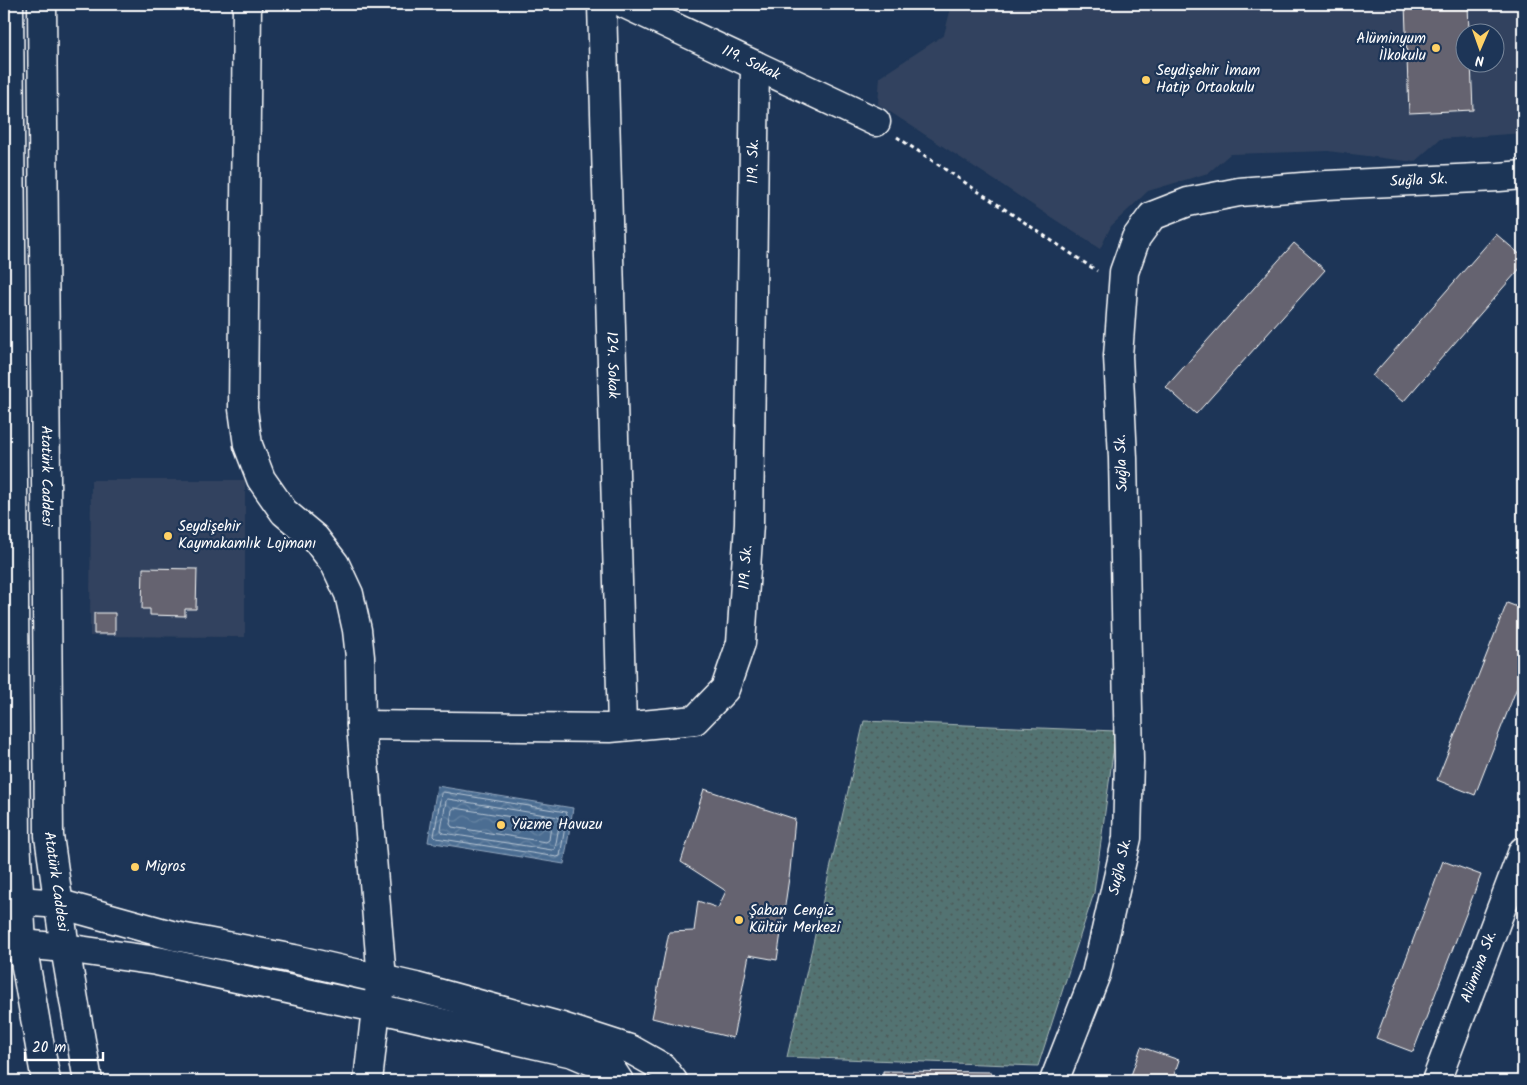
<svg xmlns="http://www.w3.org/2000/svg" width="1527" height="1085" font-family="Kalam,sans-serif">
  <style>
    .built { fill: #33435e; fill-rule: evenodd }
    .park { fill: url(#park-dots); stroke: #a9b9b8 }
    .water { fill: url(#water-waves); stroke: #93a7be }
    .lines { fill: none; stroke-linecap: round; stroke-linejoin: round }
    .shore { stroke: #b7c5d3; stroke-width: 1 }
    .building { fill: #65646f; stroke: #fff }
    .minor-casing { stroke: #fff; stroke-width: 31 }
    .major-casing { stroke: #fff; stroke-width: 31 }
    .path { stroke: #fff; stroke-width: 3; stroke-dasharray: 4 4; stroke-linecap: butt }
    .minor { stroke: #1d3557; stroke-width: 28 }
    .major { stroke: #1d3557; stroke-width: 28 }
    .poi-dot { fill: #ffd166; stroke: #1d3557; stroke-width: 2 }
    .labels { text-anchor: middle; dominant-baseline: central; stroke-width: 4.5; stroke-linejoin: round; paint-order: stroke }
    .poi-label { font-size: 15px; fill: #fff; stroke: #1d3557; text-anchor: start }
    .street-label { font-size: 15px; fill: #fff; stroke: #1d3557 }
  </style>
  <defs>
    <pattern id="park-dots" width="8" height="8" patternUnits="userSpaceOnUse" patternTransform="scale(1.25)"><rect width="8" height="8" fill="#537372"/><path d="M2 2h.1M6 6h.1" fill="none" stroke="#4e5a59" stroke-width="1.8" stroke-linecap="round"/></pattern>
    <pattern id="water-waves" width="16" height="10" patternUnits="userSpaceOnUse" patternTransform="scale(1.25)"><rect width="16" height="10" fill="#4b6d92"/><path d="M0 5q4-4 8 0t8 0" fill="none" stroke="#6683a2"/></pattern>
  </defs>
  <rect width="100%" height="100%" fill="#1d3557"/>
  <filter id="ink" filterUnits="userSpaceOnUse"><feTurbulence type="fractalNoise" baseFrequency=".02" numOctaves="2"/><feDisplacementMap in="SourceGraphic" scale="10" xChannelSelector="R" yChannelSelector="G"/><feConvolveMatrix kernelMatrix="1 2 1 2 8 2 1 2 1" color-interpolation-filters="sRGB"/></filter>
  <g filter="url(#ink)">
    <path class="built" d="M952 4H1523V133L1440 139 1414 162 1328 151 1230 154 1208 173 1148 191 1111 226 1100 249 878 104 880 77 944 35ZM1464 32H1494V62H1464Z
      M91 480H245V637L90 636Z"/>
    <path class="park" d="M864 721 1116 731 1094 893 1038 1066 787 1057Z"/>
    <path class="water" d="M437 786 573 808 564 864 428 842Z"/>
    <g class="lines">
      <path class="shore" d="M443 792 566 812 567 815 560 856 557 857 436 838 434 836 441 794Z
        M448 799 558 817 560 820 555 849 552 850 443 833 441 830 446 801Z
        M455 808 550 823 551 826 549 840 546 842 452 827 450 824 452 810Z"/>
    </g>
    <path class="building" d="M1405 4H1468L1469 32H1464V62H1471L1473 110 1409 113Z
      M1496 234 1523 257V265L1403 402 1372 376Z
      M1294 243 1325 270 1196 414 1166 387Z
      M143 568 197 569 196 609H185V616L150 615V609H142Z
      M1507 603 1523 609V672L1475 795 1437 780Z
      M94 613H115V634H94Z
      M704 789 795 819 790 871 777 960 749 955 733 1038 652 1018 669 932 694 931 698 901 718 908 726 891 681 862Z
      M1443 861 1481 875 1413 1052 1376 1038Z
      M1141 1047 1179 1060 1172 1081H1129Z
      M883 1071 991 1072V1081H883Z"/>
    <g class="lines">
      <g class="minor-casing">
        <g id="minor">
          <path d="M247 4 243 409 248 445 261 479 284 512 315 538 335 564 349 594 357 630 360 657 361 725 382 979 376 1008 368 1081"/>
          <path id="s1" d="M602 4 622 726"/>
          <path id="s2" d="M625 4 876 122"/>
          <path id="s3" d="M361 725 610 728 695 720 725 689 741 643 749 524 755 65"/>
          <path d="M4 900 60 904 175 936 294 959 416 987 562 1027 630 1049 662 1067 673 1081"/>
          <path d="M4 945 22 944 65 948 157 961 376 1008 573 1053 611 1069 619 1081"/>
          <path id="s4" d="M1054 1081 1096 974 1127 838 1129 761 1123 458 1118 356 1124 272 1136 238 1152 216 1188 202 1239 192 1327 185 1499 177 1523 175"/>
          <path id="s5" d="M1436 1081 1523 851"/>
        </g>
      </g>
      <g class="major-casing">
        <g id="major">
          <path d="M9 4 16 839 22 944 46 1081"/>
          <path id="s6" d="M42 4 49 836 65 948 88 1081"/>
        </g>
      </g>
      <path class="path" d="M897 137 1097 271"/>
      <use href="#minor" class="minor"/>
      <use href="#major" class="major"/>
    </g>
  </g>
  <g class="poi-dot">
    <circle cx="1436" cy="48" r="5"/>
    <circle cx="1146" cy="80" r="5"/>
    <circle cx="168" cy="536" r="5"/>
    <circle cx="501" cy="825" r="5"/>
    <circle cx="135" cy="867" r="5"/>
    <circle cx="739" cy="920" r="5"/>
  </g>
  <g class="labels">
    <g class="poi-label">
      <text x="1426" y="39" text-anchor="end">Alüminyum<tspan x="1426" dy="17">İlkokulu</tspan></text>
      <text x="1156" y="71">Seydişehir İmam<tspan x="1156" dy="17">Hatip Ortaokulu</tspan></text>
      <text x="178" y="527">Seydişehir<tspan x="178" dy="17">Kaymakamlık Lojmanı</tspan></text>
      <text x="511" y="825">Yüzme Havuzu</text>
      <text x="145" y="867">Migros</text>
      <text x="749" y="911">Şaban Cengiz<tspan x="749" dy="17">Kültür Merkezi</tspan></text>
    </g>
    <g class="street-label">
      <text stroke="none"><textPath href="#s2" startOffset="139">119. Sokak</textPath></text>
      <text stroke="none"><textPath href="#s3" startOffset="908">119. Sk.</textPath></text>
      <text stroke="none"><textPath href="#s4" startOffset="1155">Suğla Sk.</textPath></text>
      <text stroke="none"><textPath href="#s1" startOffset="361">124. Sokak</textPath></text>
      <text transform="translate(1122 463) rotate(-92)">Suğla Sk.</text>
      <text stroke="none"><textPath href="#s6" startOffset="472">Atatürk Caddesi</textPath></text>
      <text stroke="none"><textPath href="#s3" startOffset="502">119. Sk.</textPath></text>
      <text stroke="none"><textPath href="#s4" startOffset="225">Suğla Sk.</textPath></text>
      <text stroke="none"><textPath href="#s6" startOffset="878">Atatürk Caddesi</textPath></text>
      <text stroke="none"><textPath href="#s5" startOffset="122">Alümina Sk.</textPath></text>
    </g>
  </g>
  <rect width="1527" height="1085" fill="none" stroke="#1d3557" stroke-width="20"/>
  <rect x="10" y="10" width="1507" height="1065" fill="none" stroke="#fff" stroke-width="2" filter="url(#ink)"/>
  <g transform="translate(1480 48) rotate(182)"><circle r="24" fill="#1d3557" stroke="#77869a"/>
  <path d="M0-4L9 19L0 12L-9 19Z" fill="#ffd166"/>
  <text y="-8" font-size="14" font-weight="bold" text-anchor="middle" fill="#ffffff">N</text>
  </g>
  <path d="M25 1052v8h78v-8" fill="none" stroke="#ffffff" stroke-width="2.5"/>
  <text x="32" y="1052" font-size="15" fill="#ffffff" stroke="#1d3557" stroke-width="4" paint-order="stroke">20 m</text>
</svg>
